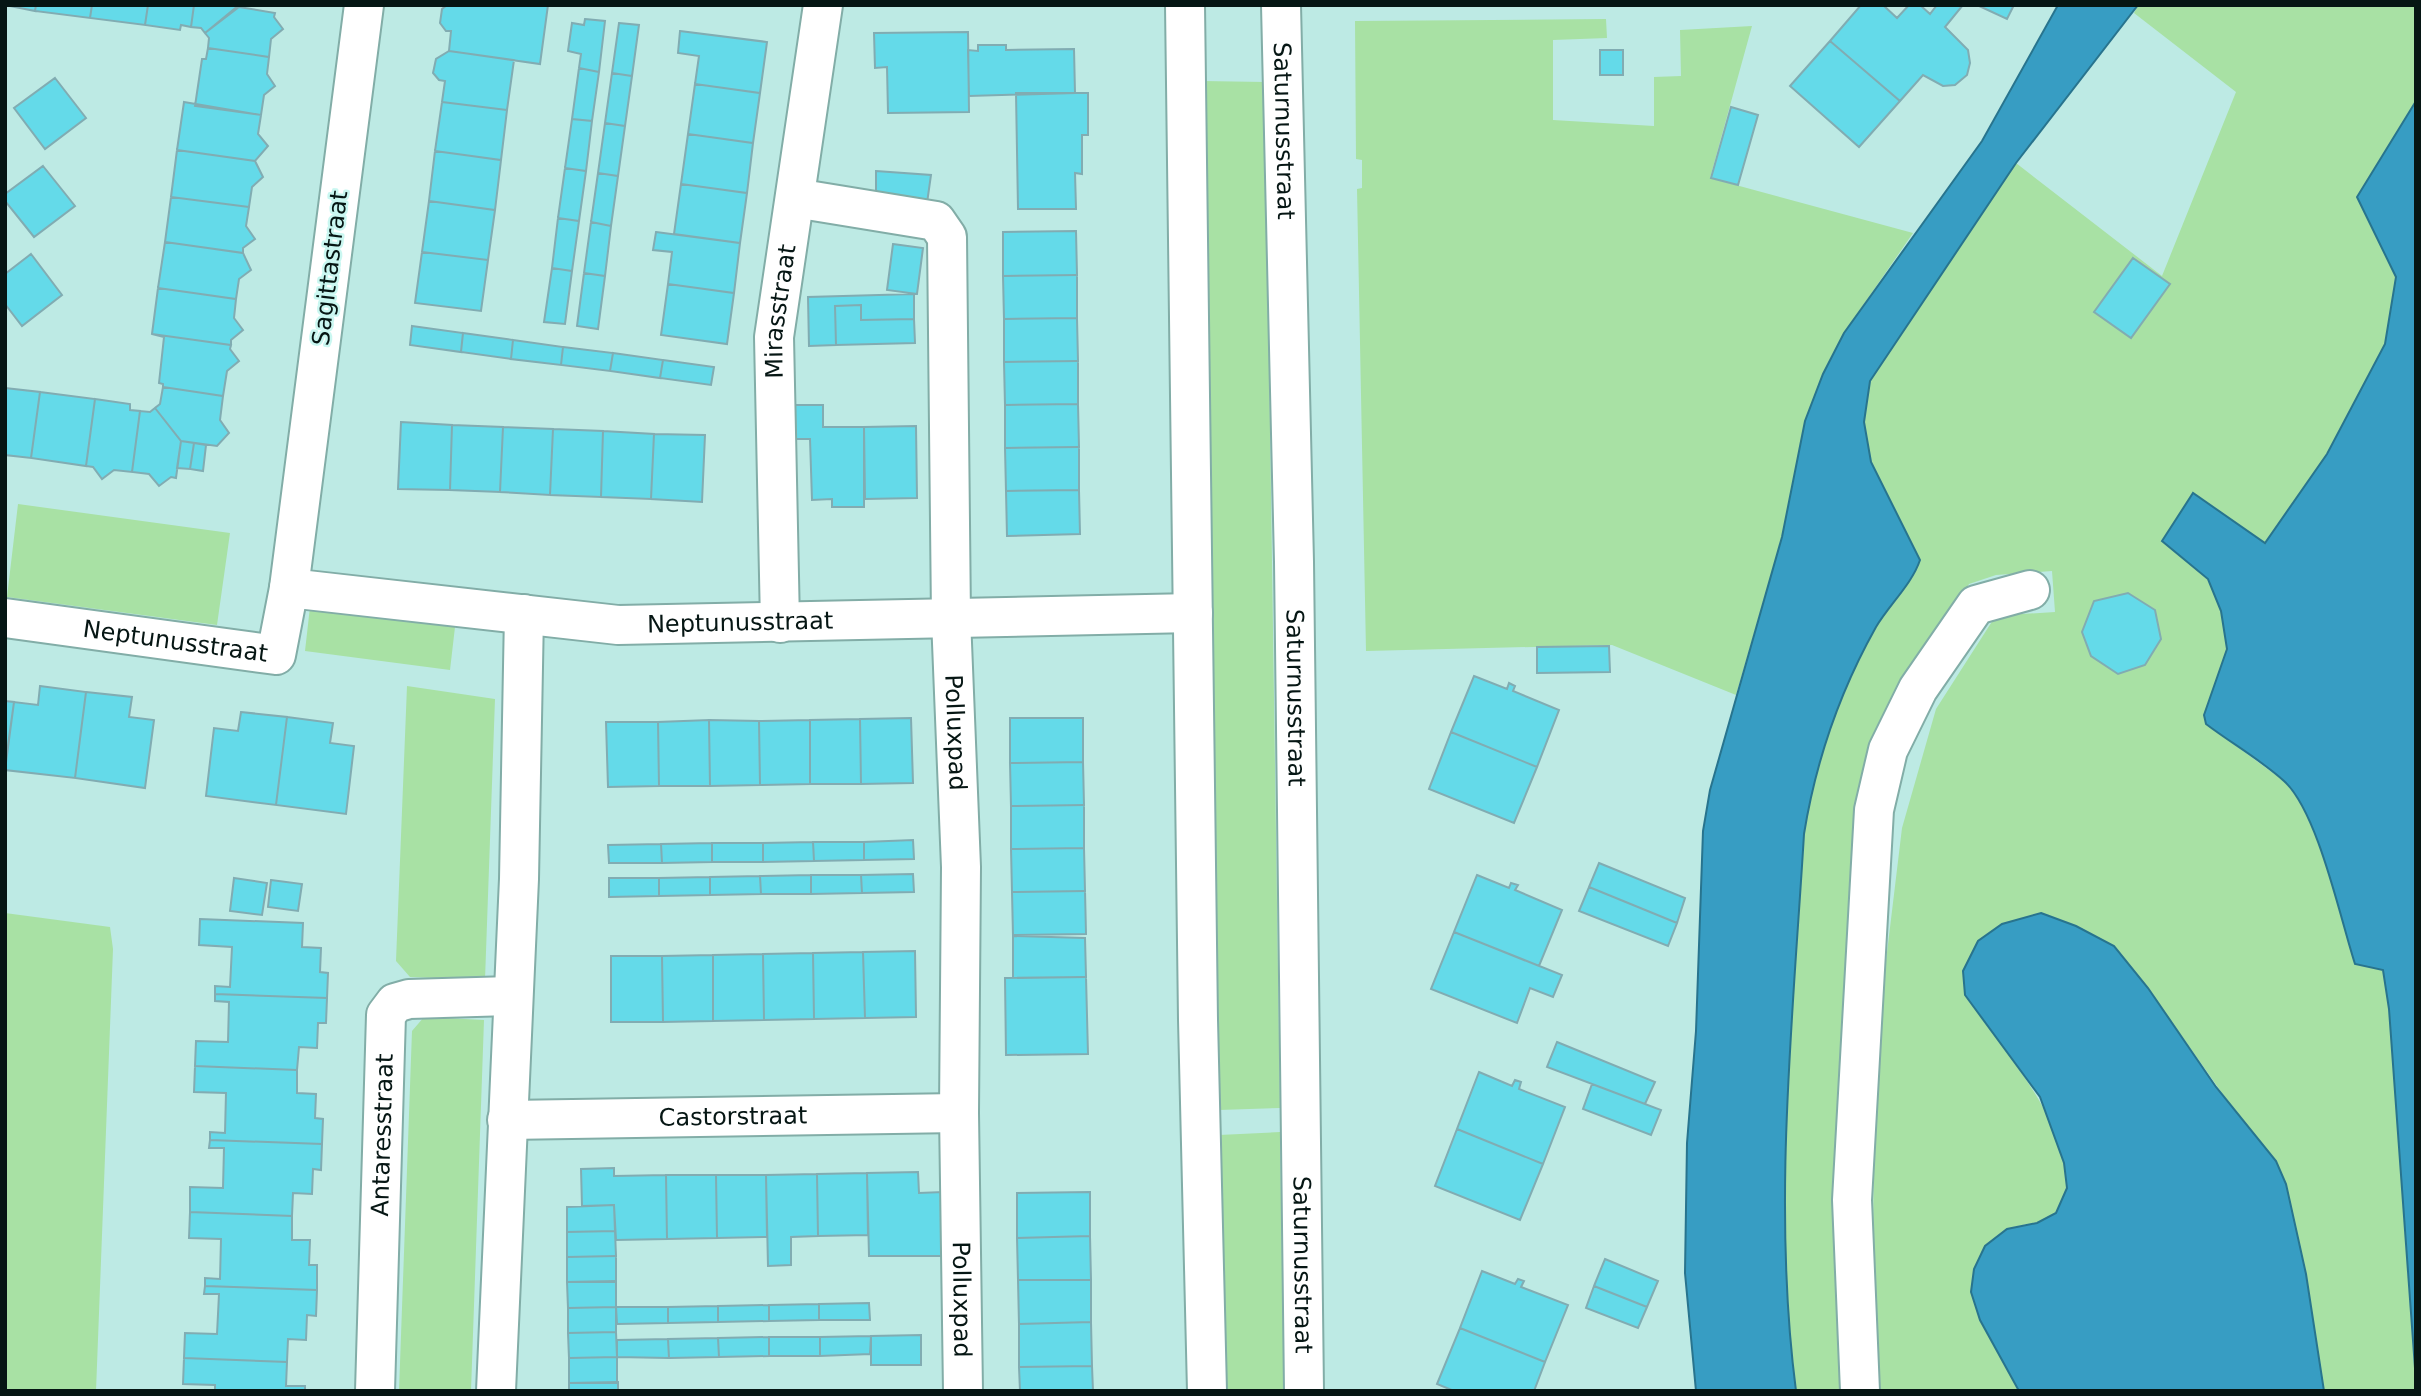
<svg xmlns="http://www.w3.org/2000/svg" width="2421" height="1396" font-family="'DejaVu Sans',sans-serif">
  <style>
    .green { fill: #a8e1a4 }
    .water { fill: #379dc3; stroke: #28748e; stroke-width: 2 }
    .building { fill: #64dae9; stroke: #81acb2; stroke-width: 2 }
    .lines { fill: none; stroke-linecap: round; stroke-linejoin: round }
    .minor-casing { stroke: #82ada7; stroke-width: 42 }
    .minor { stroke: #fff; stroke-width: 38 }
    .labels { text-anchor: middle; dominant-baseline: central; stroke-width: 5; stroke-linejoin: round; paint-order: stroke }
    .street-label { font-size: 24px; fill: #061614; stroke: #caf7f1 }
  </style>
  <rect width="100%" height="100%" fill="#bdeae4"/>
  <path class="green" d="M2138 5H2416V101L2357 197 2396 277 2385 344 2327 454 2265 544 2193 493 2162 541 2208 579 2221 611 2227 649 2204 715 2206 724 2284 781 2299 800 2383 970 2389 1009 2416 1391H2324L2306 1274 2286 1184 2148 988 2114 946 2076 926 2041 913 1965 995C1995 1040 2100 1155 2056 1212 2045 1226 2021 1222 2006 1230 1999 1234 1992 1241 1985 1246L1980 1320 2019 1391H1877L1873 1234 1875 1052 1902 828 1936 709 1993 620 2005 615 2055 612 2052 571 1996 575 1969 584 1885 732 1847 1391H1796C1771 1207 1794 1018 1804 834 1816 760 1839 693 1876 627 1889 605 1912 584 1920 560L1871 462 1864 422 1870 381 2016 163 2162 276 2236 92 2134 13Z
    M1606 19 1607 38 1553 40V120L1654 126V77L1681 76 1680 30 1752 26 1710 178 1913 233 1844 333 1805 421 1782 537 1736 695 1612 645 1366 651 1357 189 1362 188V160L1356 159 1355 21Z
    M1202 81 1265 82 1280 1108 1219 1110Z
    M18 504 230 533 217 625 7 597Z
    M310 607 455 627 450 670 305 651Z
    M407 686 495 699 485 980 410 977 396 961Z
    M5 913 110 927 113 949 96 1391H5Z
    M424 1017 484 1020 471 1391H399L412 1031Z
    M1280 1132 1284 1391H1223L1219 1135Z"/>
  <path class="water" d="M2058 5H2138L2016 163 1870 381 1864 422 1871 462 1920 560C1912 584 1889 605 1876 627 1839 693 1816 760 1804 834 1793 1018 1772 1207 1796 1391H1696L1685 1273 1687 1143 1696 1031 1703 831 1710 790 1782 537 1805 421 1823 374 1844 333 1982 141Z
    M2416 101V1382L2389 1009 2383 970 2355 964C2340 918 2318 812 2284 781 2261 760 2231 743 2206 724L2204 715 2227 649 2221 611 2208 579 2162 541 2193 493 2265 543 2327 454 2385 344 2396 277 2357 197Z
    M2041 913 2076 926 2114 946 2148 988 2216 1087 2276 1161 2286 1184 2306 1274 2324 1391H2019L1980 1320 1971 1292 1974 1269 1985 1246 2007 1229 2037 1223 2056 1213 2067 1188 2064 1163 2040 1097 1965 995 1963 971 1978 941 2002 924Z"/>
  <path class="building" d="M5 5H36L35 11Z
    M36 5H92L90 18 35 11Z
    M92 5H148L145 25 90 18Z
    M148 5H194L191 27 181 25 180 30 145 25Z
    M194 5H239L205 33 201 28 191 27Z
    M447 5H548L540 64 449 51 451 31H446L440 23 442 9Z
    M1861 5H1883L1897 18 1909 5H1920L1930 14 1937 5H1963L1945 27 1968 50 1970 63 1967 75 1955 85 1943 86 1923 75 1900 101 1830 41Z
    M1977 5H2014L2007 19Z
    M239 7 275 13 274 17 283 29 271 39 269 57 208 48 209 38 205 33Z
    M585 19 605 21 599 72 579 68 581 54 568 51 572 23 584 25Z
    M619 23 639 25 632 76 612 73Z
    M680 31 767 42 760 93 695 84 699 56 678 53Z
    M968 32 969 112 888 113 887 67 875 68 874 33Z
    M1830 41 1900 101 1859 147 1790 86Z
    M978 45H1006V50L1074 49 1075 93 969 96 968 50 978 51Z
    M208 48 269 57 267 74 275 86 264 95 261 115 195 106 202 59H206Z
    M1600 50H1623V75H1600Z
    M449 51 514 60 507 110 442 102 445 81 439 80 433 73 436 59Z
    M579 68 599 72 592 121 572 119Z
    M612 73 632 76 625 126 605 123Z
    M55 78 86 118 45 149 14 108Z
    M695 84 760 93 753 143 688 134Z
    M1016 93H1088V135H1082V174L1075 173 1076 209H1018Z
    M184 102 261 115 258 134 268 146 255 161 177 150Z
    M442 102 507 110 501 160 435 151Z
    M1731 107 1758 115 1738 185 1711 178Z
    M572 119 592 121 586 171 565 168Z
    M605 123 625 126 618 176 598 173Z
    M688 134 753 143 747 193 681 184Z
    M177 150 255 161 263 177 252 187 249 207 171 197Z
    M435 151 501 160 495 210 429 201Z
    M43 166 75 206 34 237 5 201V194Z
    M565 168 586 171 579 221 558 218Z
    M876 171 931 175 927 203 876 196Z
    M598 173 618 176 611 226 591 222Z
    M681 184 747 193 740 243 674 234Z
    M171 197 249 207 246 226 255 239 243 248V253L165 242Z
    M429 201 495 210 488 260 422 252Z
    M558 218 579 221 572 271 552 268Z
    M591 222 611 226 605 276 584 273Z
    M1076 231 1077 275 1003 276V232Z
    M656 232 740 243 734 293 668 284 672 252 653 250Z
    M165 242 243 253 251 270 239 279 236 299 158 288Z
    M893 244 923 248 917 294 887 290Z
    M422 252 488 260 481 311 415 303Z
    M31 254 62 295 22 326 5 304V274Z
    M2133 258 2170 284 2131 338 2094 312Z
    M552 268 572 271 565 324 544 322Z
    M584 273 605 276 598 329 577 326Z
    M1077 275V318L1004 319 1003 276Z
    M668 284 734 293 727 344 661 335Z
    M158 288 236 299 234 318 243 330 231 340V345L152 334Z
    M914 294V319L861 320V305L835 306 836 345 809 346 808 297Z
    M861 305V320L914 319 915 343 836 345 835 306Z
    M1077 318 1078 361 1004 362V319Z
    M412 326 463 333 461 352 410 345Z
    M463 333 513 340 511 359 461 352Z
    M152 334 231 345 230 349 239 361 227 371 223 396 163 387V384L159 383 164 337Z
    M513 340 563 347 561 365 511 359Z
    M563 347 613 353 610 371 561 365Z
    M613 353 663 360 660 378 610 371Z
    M663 360 714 367 711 385 660 378Z
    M1078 361V404L1005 405 1004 362Z
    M163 387 223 396 220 420 229 433 217 446 181 441 155 408 160 404Z
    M5 388 40 392 31 458 5 455Z
    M40 392 95 399 86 466 31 458Z
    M95 399 130 404V410L140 411 132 472 114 470 102 479 93 467 86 466Z
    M1078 404 1079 447 1005 448V405Z
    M794 405H823V427H864V507H832V499L812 500 810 439H794Z
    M155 408 181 441 176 478 171 477 159 486 149 474 132 472 140 411 150 412Z
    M401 422 452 425 450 490 398 489Z
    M452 425 503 427 500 492 450 490Z
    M916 426 917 498 865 499 864 427Z
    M503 427 553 429 550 495 500 492Z
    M553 429 603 431 601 497 550 495Z
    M603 431 654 434 651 499 601 497Z
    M654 434 705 435 702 502 651 499Z
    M181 441 194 443 190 469 177 468Z
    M194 443 206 445 203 471 190 469Z
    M1079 447V490L1006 491 1005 448Z
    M1079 490 1080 534 1007 536 1006 491Z
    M2128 593 2155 610 2161 639 2145 665 2118 674 2091 656 2082 632 2094 601Z
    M1609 646 1610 672 1537 673V647Z
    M1474 676 1507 689 1509 683 1515 686 1513 691 1559 710 1537 767 1451 732Z
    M40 686 86 692 75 778 5 770 14 702 38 705Z
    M86 692 132 697 129 717 154 720 145 788 75 778Z
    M5 701 14 702 5 767Z
    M241 712 287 717 276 805 206 796 214 728 238 731Z
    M287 717 333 723 330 743 354 746 346 814 276 805Z
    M911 718 913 783 861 784 860 719Z
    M1010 718H1083V762L1010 763Z
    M860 719 861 784H810V720Z
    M709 720 710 786H659L658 722Z
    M709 720 759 721 760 785 710 786Z
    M810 720V784L760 785 759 721Z
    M606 722H658L659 786 608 787Z
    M1451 732 1537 767 1514 823 1429 789Z
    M1083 762 1084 805 1011 806 1010 763Z
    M1084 805V848L1011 849V806Z
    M913 840 914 859 864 860V842Z
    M813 842H864V860L814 861Z
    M813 842 814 861 763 862V843Z
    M712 843V862L662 863 661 844Z
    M712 843H763V862H712Z
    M661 844 662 863H609L608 845Z
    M1084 848 1085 891 1012 892 1011 849Z
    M1599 863 1685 898 1677 923 1589 887Z
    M913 874 914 892 862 893 861 875Z
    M811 875V894H761L760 876Z
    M811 875H861L862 893 811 894Z
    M1477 875 1509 888 1511 883 1518 885 1515 890 1562 910 1539 966 1454 932Z
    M760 876 761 894 710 895V877Z
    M710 877V895L659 896V878Z
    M234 878 267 883 262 915 230 911Z
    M609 878H659V896L609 897Z
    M271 880 302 884 298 911 268 907Z
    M1589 887 1677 923 1668 946 1579 911Z
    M1085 891 1086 934 1013 935 1012 892Z
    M200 919 303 923 302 947 321 948 320 972 328 973 327 998 215 994V986L230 987 232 947 199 945Z
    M1454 932 1562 975 1553 997 1530 988 1517 1023 1431 989Z
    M1013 936 1085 938 1086 977 1013 978Z
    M915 951 916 1017 865 1018 863 952Z
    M863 952 865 1018 814 1019 813 953Z
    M813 953 814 1019 764 1020 763 954Z
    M763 954 764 1020 713 1021V955Z
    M713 955V1021L663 1022 662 956Z
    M611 956H662L663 1022H611Z
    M1086 977 1088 1054 1006 1055 1005 978Z
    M215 994 327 998 326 1023H318L317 1048 299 1047 297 1070 195 1066 196 1041 228 1042 229 1002 215 1001Z
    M1557 1042 1655 1082 1645 1104 1547 1067Z
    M195 1066 297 1070V1093L316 1094 315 1118 323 1119 322 1144 210 1140V1132L225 1133 226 1093 194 1092Z
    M1479 1072 1512 1086 1515 1080 1521 1082 1519 1089 1565 1107 1543 1164 1457 1129Z
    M1592 1084 1661 1110 1651 1135 1583 1109Z
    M1457 1129 1543 1164 1520 1220 1435 1186Z
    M210 1140 322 1144 321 1170 313 1169 312 1194 293 1193 292 1216 190 1212V1187L223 1188 224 1148H209Z
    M614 1168V1176L666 1175 667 1239 616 1240 614 1205 582 1206 581 1169Z
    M918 1172 919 1193 943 1192 944 1256H869L867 1173Z
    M867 1173 868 1235 818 1236 817 1174Z
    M817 1174 818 1236 791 1237V1265L768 1266 766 1175Z
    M666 1175H716L717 1238 667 1239Z
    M716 1175H766L767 1237 717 1238Z
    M1090 1192V1236L1017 1238V1193Z
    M614 1205 615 1231 567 1232V1207Z
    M190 1212 292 1216V1240H310L309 1265H317V1290L205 1286V1278L220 1279 221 1239 189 1238Z
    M615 1231 616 1256 567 1257V1232Z
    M1090 1236 1091 1280H1018L1017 1238Z
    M616 1256V1282H567V1257Z
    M1605 1259 1658 1281 1647 1307 1594 1286Z
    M1482 1271 1515 1284 1518 1279 1524 1281 1521 1287 1568 1305 1545 1362 1460 1328Z
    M1018 1280H1091V1322L1019 1324Z
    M616 1281V1307L568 1308 567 1282Z
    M205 1286 317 1290 316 1316 307 1315 306 1340 288 1339 287 1362 184 1358 185 1333 217 1334 219 1294H204Z
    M1594 1286 1647 1307 1638 1328 1586 1308Z
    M869 1303 870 1320H819V1304Z
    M819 1304V1320L769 1321V1305Z
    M769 1305V1321L718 1322V1306Z
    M718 1306V1322L668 1323V1307Z
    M616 1307H668V1323L617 1324Z
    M616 1307V1332L568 1333V1308Z
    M1091 1322 1092 1366 1019 1367V1324Z
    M1460 1328 1545 1362 1534 1391H1454L1437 1384Z
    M616 1332 617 1357 569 1358 568 1333Z
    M921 1335V1365H871V1336Z
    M871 1336 870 1354 820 1356V1337Z
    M769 1337H820V1356H769Z
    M769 1337V1356L719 1357 718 1338Z
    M718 1338 719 1357 669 1358 668 1339Z
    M668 1339 669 1358 617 1357V1340Z
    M617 1357V1383H569V1358Z
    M184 1358 287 1362 286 1386H305V1391H215V1385L183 1384Z
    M1092 1366 1093 1391H1020L1019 1367Z
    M618 1382V1391H569V1383Z"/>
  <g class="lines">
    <g class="minor-casing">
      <g id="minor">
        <path id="s1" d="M364 5 289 588 618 625 1193 613"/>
        <path d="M1185 5 1198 1020 1207 1391"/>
        <path id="s2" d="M1281 5 1294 562 1304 1391"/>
        <path id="s3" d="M795 198 936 221 947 237 951 618 961 867 959 1113 963 1391"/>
        <path id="s4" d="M5 618 276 655 289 588"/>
        <path id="s5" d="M780 623 774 337 823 5"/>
        <path id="s6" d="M507 1120 959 1113"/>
        <path id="s7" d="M375 1391 386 1015 395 1003 409 999 512 996"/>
        <path d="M496 1391 519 879 524 614"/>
        <path d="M1860 1391 1852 1200 1874 810 1888 750 1918 689 1976 605 2030 590"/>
      </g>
    </g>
    <use href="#minor" class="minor"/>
  </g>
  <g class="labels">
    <g class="street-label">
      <text stroke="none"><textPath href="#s2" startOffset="126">Saturnusstraat</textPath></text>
      <text transform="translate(330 268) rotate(-83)">Sagittastraat</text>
      <text stroke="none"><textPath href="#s5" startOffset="312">Mirasstraat</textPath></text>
      <text stroke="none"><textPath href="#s1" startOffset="1041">Neptunusstraat</textPath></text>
      <text stroke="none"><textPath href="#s4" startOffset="172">Neptunusstraat</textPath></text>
      <text stroke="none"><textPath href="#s2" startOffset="693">Saturnusstraat</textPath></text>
      <text stroke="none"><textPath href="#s3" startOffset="658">Polluxpad</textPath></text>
      <text stroke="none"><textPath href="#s6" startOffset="226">Castorstraat</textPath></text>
      <text stroke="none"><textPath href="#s7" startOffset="256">Antaresstraat</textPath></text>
      <text stroke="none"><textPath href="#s2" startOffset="1260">Saturnusstraat</textPath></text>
      <text stroke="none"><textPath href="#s3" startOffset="1225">Polluxpad</textPath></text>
    </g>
  </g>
  <rect width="2421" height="1396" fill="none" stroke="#061614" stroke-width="14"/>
</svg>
